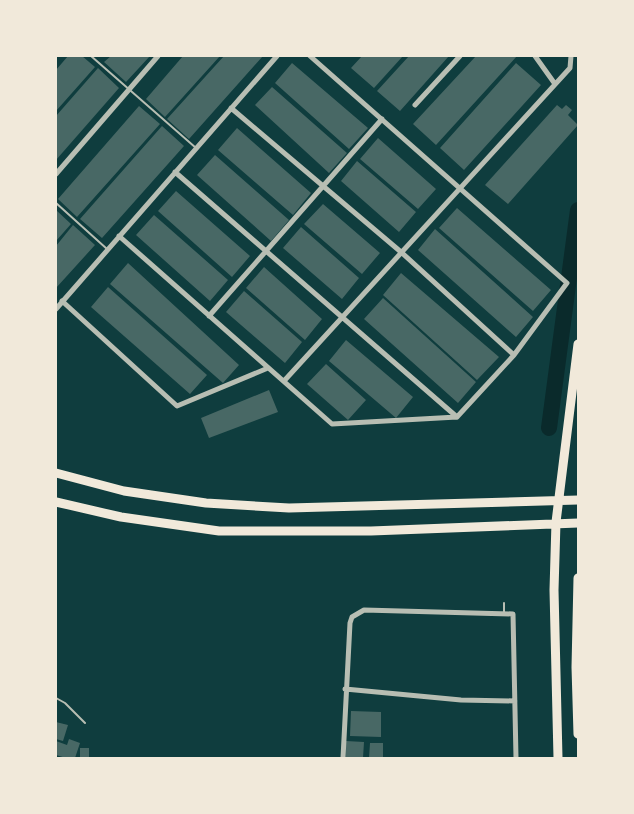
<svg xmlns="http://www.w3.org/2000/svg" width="634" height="814" font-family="'Varela Round',sans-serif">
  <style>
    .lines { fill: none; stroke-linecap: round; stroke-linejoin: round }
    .river { stroke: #0a2a2b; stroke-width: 16 }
    .building { fill: #486865 }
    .service { stroke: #b8beb3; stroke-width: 2 }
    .minor { stroke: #b8beb3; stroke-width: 5 }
    .motorway { stroke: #f1e9da; stroke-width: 9 }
  </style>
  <rect width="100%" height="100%" fill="#0f3d3e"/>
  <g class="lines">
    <path class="river" d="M549 428 578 210"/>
  </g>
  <path class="building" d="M68 56H82L95 67 56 111V70Z
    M111 56H150L126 82 104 62Z
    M183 56H220L165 117 146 99Z
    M224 56H263L189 139 167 119Z
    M362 56H403L374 88 351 68Z
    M409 56H449L400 111 377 91Z
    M476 56H517L436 145 413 124Z
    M292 63 368 128 349 149 275 83Z
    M516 63 541 85 464 170 440 148Z
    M98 68 119 88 56 160V116Z
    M272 87 347 153 329 173 255 105Z
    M557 105 562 109 566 105 572 110 568 115 578 125 508 204 485 185Z
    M139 106 160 124 77 217 58 199Z
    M162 126 184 146 102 238 80 219Z
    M237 128 311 193 293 215 218 150Z
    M378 138 436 189 418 209 360 159Z
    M215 155 289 220 271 241 197 175Z
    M357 161 416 212 399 232 341 181Z
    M176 191 250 256 232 277 158 211Z
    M323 204 380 253 362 274 304 224Z
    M457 208 551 290 533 311 439 228Z
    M56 210 71 224 56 241Z
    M154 215 228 280 210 301 136 235Z
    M73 225 95 245 56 288V246Z
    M301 227 359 278 342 299 283 248Z
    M435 229 533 317 516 337 418 250Z
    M128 263 239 365 223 383 110 284Z
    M264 267 322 319 305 340 246 288Z
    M401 273 499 357 477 380 383 295Z
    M108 287 207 375 190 394 91 307Z
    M244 291 302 342 285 363 226 312Z
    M383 298 476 382 458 403 364 319Z
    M346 340 413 397 396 418 329 361Z
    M326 364 366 400 348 420 307 384Z
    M269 390 278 412 209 438 201 418Z
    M351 711 381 712V737L350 736Z
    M56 722 68 725 63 741 56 739Z
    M69 739 80 743 75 758H66L56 755V741L67 745Z
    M346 741 364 742 363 758H346Z
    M370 743H383V758H369Z
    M80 748H89V758H80Z"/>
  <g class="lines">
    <path class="service" d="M91 56 196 148
      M56 203 107 249
      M504 614V603
      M56 698 65 703 85 723"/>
    <path class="minor" d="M535 56 555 84
      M415 105 460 56
      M231 108 401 252 514 355
      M175 172 457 417
      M56 174 158 56
      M119 236 332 424 457 417 514 355 567 283 310 56
      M62 301 177 406 268 368
      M56 309 277 56
      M209 316 382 119
      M284 381 570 68 571 56
      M345 689 461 700 515 701
      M343 758 350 623 352 617 364 610 513 614 516 758"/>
    <path class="motorway" d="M56 473 124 491 206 503 289 508 578 500
      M56 502 121 517 219 531H371L578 523
      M578 578 576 667 578 734
      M558 758 554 590 556 522 578 344"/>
  </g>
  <rect width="634" height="814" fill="none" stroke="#f1e9da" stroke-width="114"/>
</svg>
